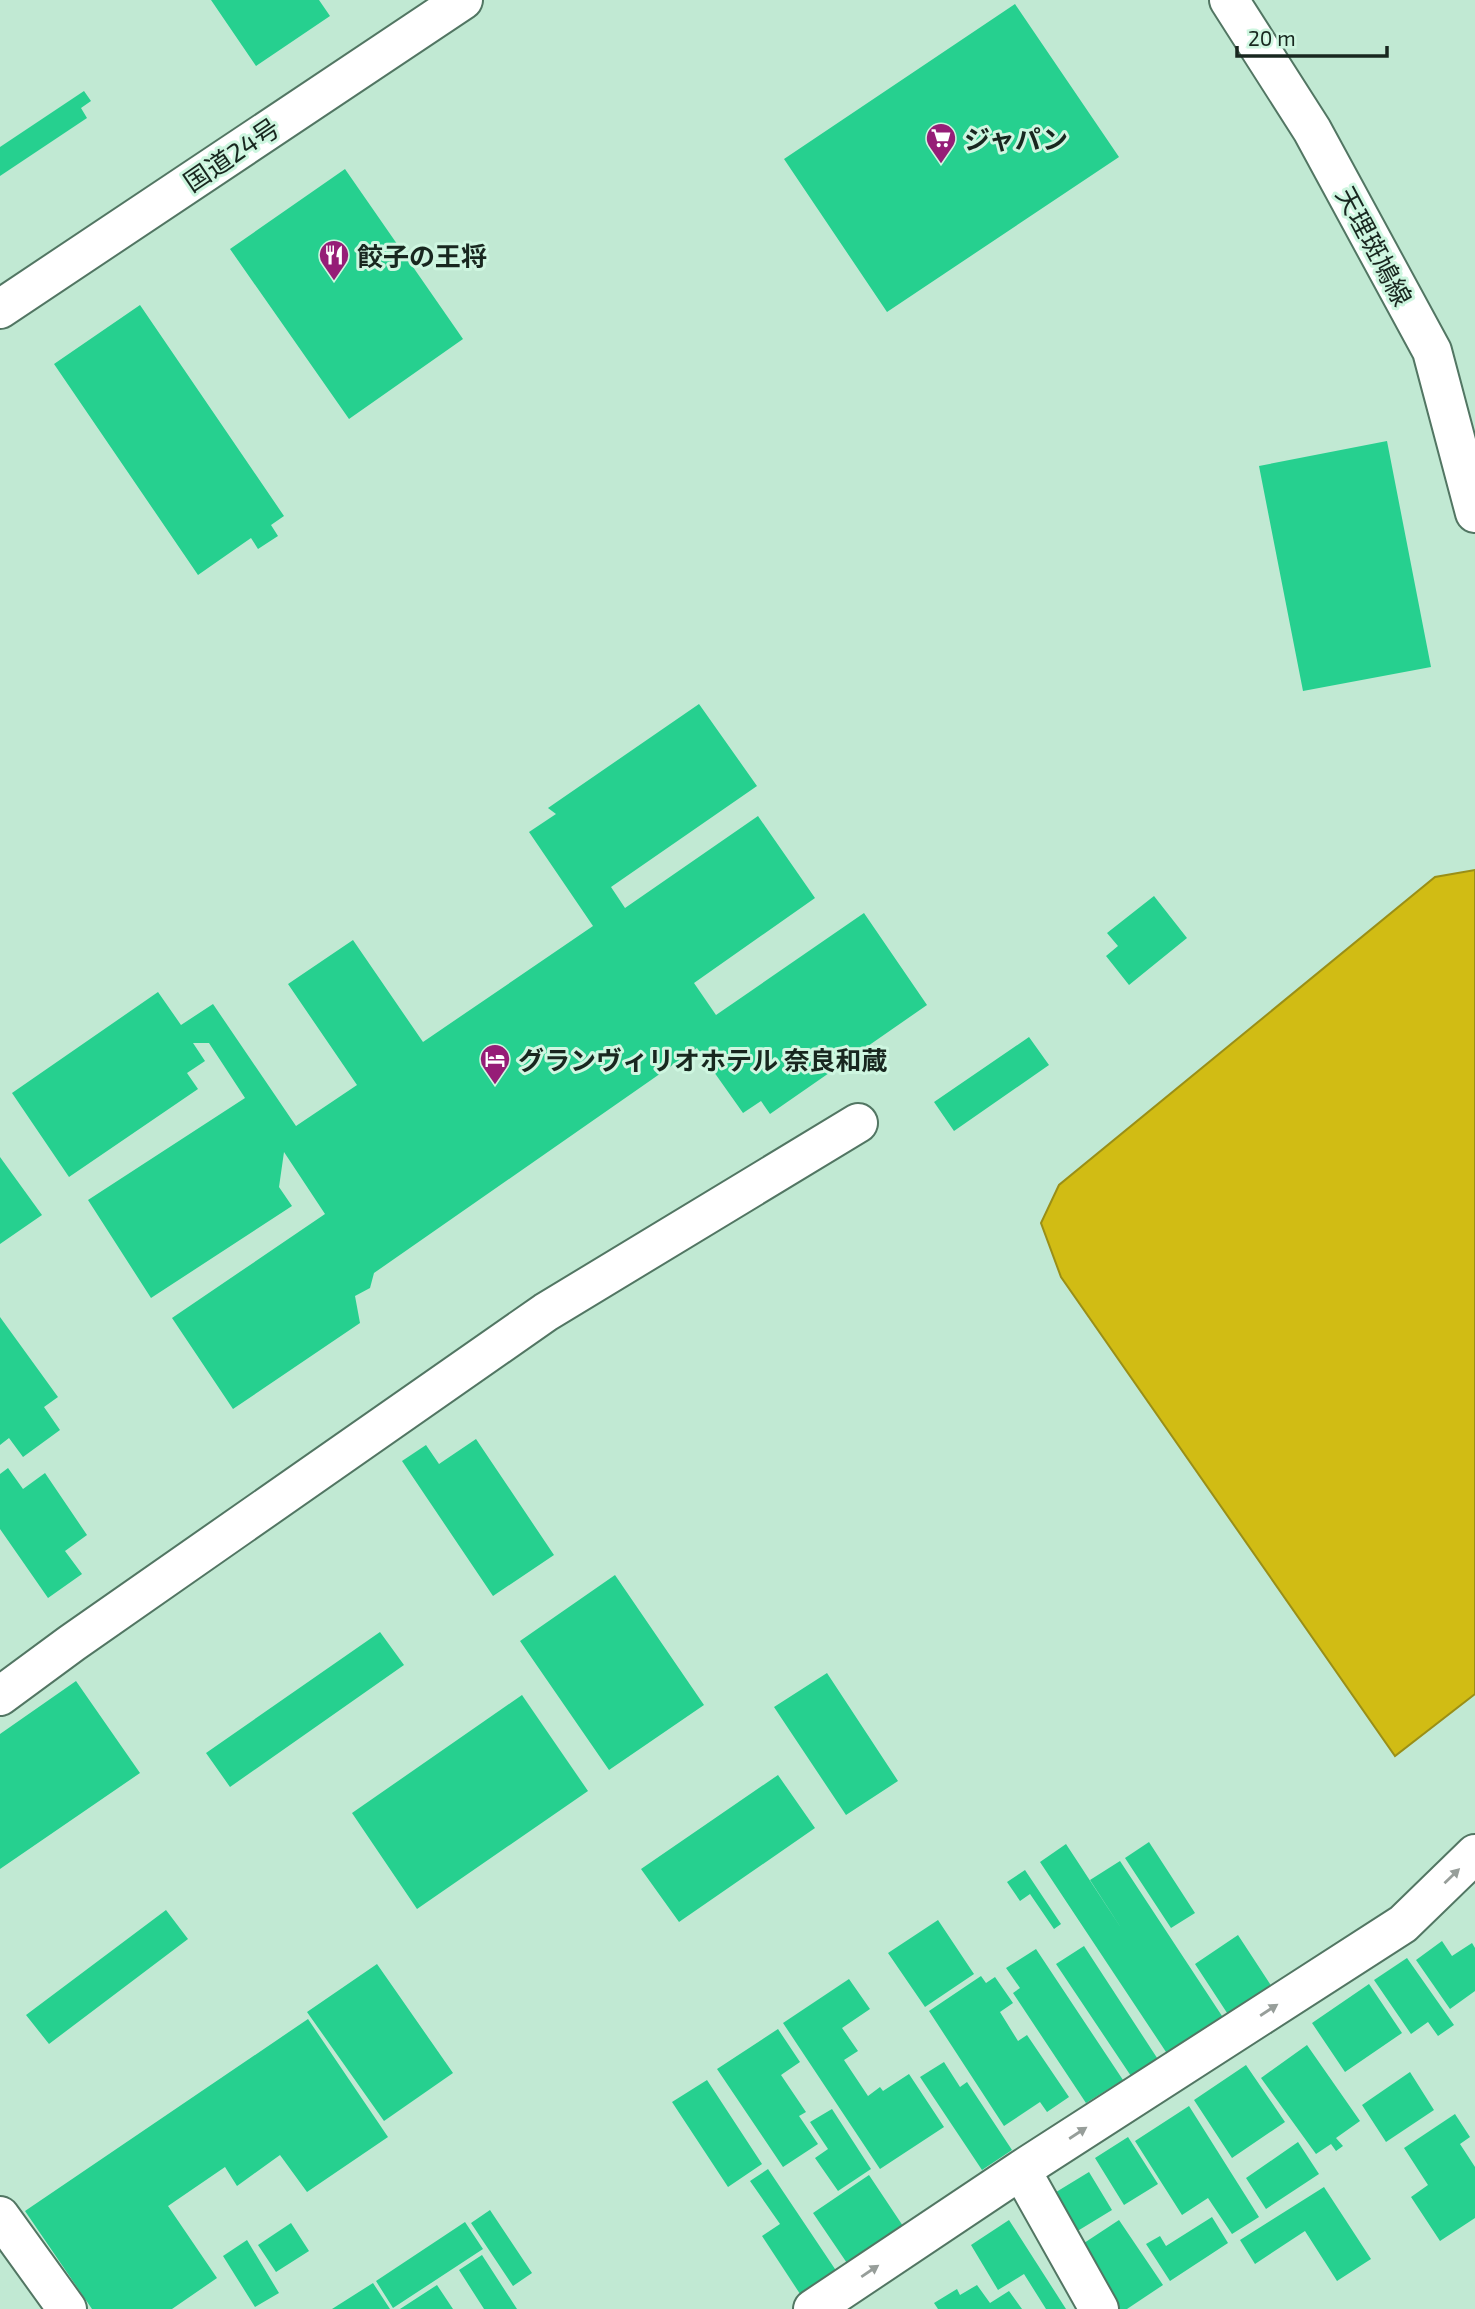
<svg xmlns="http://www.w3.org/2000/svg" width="1475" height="2309" font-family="'Exo 2','Noto Sans JP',sans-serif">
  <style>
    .water { fill: #d1bc14; stroke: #9a8f17; stroke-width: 2 }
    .building { fill: #26d08f }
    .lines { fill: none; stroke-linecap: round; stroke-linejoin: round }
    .street-casing { stroke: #527663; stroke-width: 42 }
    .secondary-casing { stroke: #527663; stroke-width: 42 }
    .highway-casing { stroke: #527663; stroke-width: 42 }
    .street { stroke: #fff; stroke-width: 38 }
    .secondary { stroke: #fff; stroke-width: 38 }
    .highway { stroke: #fff; stroke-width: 38 }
    .oneway { fill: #979e9a }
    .labels { text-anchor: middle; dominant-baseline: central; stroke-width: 6; stroke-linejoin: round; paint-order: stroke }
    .poi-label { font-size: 26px; font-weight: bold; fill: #18271f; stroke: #cef6e0; text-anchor: start }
    .street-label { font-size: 26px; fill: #18271f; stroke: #cef6e0 }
  </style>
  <rect width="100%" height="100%" fill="#c1e9d3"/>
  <path class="water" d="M1475 870V1694L1395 1756 1061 1277 1041 1223 1059 1185 1435 877Z"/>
  <path class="building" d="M211 0H319L330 16 256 66Z
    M1015 4 1119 157 887 312 784 159Z
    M84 91 91 101 81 108 87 118 0 176V147Z
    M345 169 463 339 349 419 230 249Z
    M140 305 284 516 271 525 278 536 258 549 251 538 198 575 54 364Z
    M1387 441 1431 667 1303 691 1259 466Z
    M699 704 757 786 611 887 625 908 758 816 815 898 694 983 716 1015 864 913 927 1005 770 1114 761 1101 743 1113 697 1048 374 1273 370 1288 355 1296 360 1323 233 1409 172 1318 325 1214 284 1152 279 1187 292 1206 151 1298 88 1200 245 1098 209 1043H193L205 1061 187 1073 198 1089 69 1177 12 1093 158 992 181 1025 213 1004 296 1126 357 1085 288 984 353 940 423 1042 593 926 529 832 556 814 548 808Z
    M1154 896 1187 938 1129 985 1106 956 1118 946 1107 933Z
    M1029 1037 1049 1065 954 1131 934 1102Z
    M0 1157 42 1215 0 1244Z
    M0 1317 58 1397 44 1407 60 1430 23 1457 9 1438 0 1445Z
    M476 1439 554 1555 493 1596 402 1461 426 1445 439 1464Z
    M8 1468 23 1489 45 1473 87 1535 65 1551 82 1574 48 1598 0 1529V1474Z
    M615 1575 704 1705 609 1770 520 1641Z
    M380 1632 404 1665 230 1787 206 1753Z
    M827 1673 898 1781 846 1815 774 1707Z
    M76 1681 140 1773 0 1869V1734Z
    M522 1695 588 1791 417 1909 352 1813Z
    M778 1775 815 1828 679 1922 641 1869Z
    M1149 1842 1195 1913 1171 1928 1125 1858Z
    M1066 1844 1123 1931 1090 1880 1120 1861 1226 2022 1172 2061 1040 1862Z
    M1025 1870 1061 1924 1054 1929 1030 1894 1020 1901 1007 1882Z
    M166 1910 188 1939 49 2044 26 2015Z
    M938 1920 974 1974 925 2007 888 1953Z
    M1238 1935 1276 1993 1233 2022 1195 1964Z
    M1442 1941 1452 1956 1472 1943 1475 1948V1991L1450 2009 1416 1960Z
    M1084 1946 1163 2067 1137 2085 1056 1964Z
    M1036 1949 1123 2080 1086 2103 1013 1993 1020 1988 1006 1968Z
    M1407 1958 1454 2025 1438 2036 1428 2022 1411 2034 1374 1980Z
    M377 1964 453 2073 384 2121 307 2012Z
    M981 1976 986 1983 995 1977 1013 2003 1000 2012 1018 2041 1027 2035 1069 2097 1047 2112 1040 2102 1004 2126 929 2011Z
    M849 1979 870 2009 842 2028 858 2051 844 2060 868 2096 880 2087 883 2091 909 2074 944 2127 880 2169 783 2023Z
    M1369 1984 1402 2033 1345 2072 1312 2023Z
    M308 2019 388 2137 307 2192 280 2155 237 2186 225 2167 168 2206 217 2278 172 2309H92L25 2211Z
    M778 2029 800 2062 781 2075 806 2112 799 2116 818 2144 783 2167 717 2069Z
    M1307 2045 1360 2121 1336 2138 1343 2146 1336 2151 1331 2144 1316 2154 1261 2078Z
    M944 2062 960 2087 967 2082 1012 2150 982 2170 920 2077Z
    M1246 2065 1285 2122 1232 2158 1194 2100Z
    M1410 2072 1434 2110 1386 2142 1362 2105Z
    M707 2080 762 2164 728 2187 672 2102Z
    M1189 2106 1259 2217 1232 2234 1208 2198 1182 2215 1135 2141Z
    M832 2109 871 2169 838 2191 815 2158 828 2149 810 2122Z
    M1455 2114 1470 2137 1460 2144 1475 2167V2218L1440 2241 1411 2197 1428 2185 1404 2148Z
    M1128 2137 1158 2184 1124 2205 1095 2158Z
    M1298 2142 1319 2174 1266 2209 1246 2178Z
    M768 2169 839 2275 804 2300 762 2236 780 2224 750 2181Z
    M1089 2172 1112 2210 1066 2238 1043 2200Z
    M869 2175 907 2232 851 2269 813 2213Z
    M1324 2187 1371 2259 1337 2281 1305 2231 1255 2264 1240 2240Z
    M490 2210 532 2273 513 2286 471 2223Z
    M1212 2217 1228 2243 1170 2281 1146 2244 1160 2236 1166 2246Z
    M1009 2220 1066 2309H1046L1024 2274 998 2290 971 2245Z
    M1119 2220 1163 2285 1127 2309H1115L1075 2249Z
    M465 2222 483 2249 393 2308 376 2281Z
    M291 2223 309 2251 276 2272 258 2245Z
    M247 2240 279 2293 255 2307 223 2256Z
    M482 2255 517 2309H484L459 2270Z
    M373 2283 390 2309H332Z
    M437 2285 453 2309H400Z
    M977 2285 990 2303 1009 2291 1022 2309H938L934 2303 957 2289 960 2295Z"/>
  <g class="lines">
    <g class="street-casing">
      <path id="street" d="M0 1696 72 1643 546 1312 858 1123
        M1021 2170 1099 2309
        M0 2216 67 2309
        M813 2309 1021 2170 1403 1924 1475 1854"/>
    </g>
    <g class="secondary-casing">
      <path id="secondary" d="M1229 0 1312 130 1432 351 1475 513"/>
    </g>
    <g class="highway-casing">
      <path id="highway" d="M0 309 463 0"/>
    </g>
    <use href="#street" class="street"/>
    <use href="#secondary" class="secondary"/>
    <use href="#highway" class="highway"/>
  </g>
  <defs><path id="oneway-solid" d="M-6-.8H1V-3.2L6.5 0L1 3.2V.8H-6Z" transform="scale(1.75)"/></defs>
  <g class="oneway">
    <use href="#oneway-solid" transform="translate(1452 1876) rotate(-44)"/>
    <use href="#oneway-solid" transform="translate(1269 2010) rotate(-33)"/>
    <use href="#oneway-solid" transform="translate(1078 2133) rotate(-33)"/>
    <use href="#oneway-solid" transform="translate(870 2271) rotate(-34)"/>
  </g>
  <defs>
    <g id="supermarket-pin" transform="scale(1.575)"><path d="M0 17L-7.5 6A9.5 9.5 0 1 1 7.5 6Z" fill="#961d77" stroke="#cef6e0"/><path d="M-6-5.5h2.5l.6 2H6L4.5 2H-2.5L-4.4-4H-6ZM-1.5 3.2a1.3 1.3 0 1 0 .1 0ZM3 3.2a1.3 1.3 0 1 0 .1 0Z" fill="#fff"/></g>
    <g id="restaurant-pin" transform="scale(1.575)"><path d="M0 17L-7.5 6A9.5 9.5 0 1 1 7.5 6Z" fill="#961d77" stroke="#cef6e0"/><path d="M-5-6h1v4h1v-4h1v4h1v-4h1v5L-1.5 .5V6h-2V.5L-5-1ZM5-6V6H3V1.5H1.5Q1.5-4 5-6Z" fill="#fff"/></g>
    <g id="hotel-pin" transform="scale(1.575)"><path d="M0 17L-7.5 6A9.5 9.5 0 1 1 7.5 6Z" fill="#961d77" stroke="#cef6e0"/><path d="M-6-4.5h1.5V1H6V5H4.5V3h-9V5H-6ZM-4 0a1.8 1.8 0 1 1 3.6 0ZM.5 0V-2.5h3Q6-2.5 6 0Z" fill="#fff"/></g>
  </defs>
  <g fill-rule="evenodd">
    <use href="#supermarket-pin" x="941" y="138"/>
    <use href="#restaurant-pin" x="334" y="255"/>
    <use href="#hotel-pin" x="495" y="1059"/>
  </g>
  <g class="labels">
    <g class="poi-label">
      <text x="964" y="138">ジャパン</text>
      <text x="357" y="255">餃子の王将</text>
      <text x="518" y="1059">グランヴィリオホテル 奈良和蔵</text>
    </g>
    <g class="street-label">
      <text transform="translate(231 154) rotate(-34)">国道24号</text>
      <text transform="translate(1375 246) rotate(62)">天理斑鳩線</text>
    </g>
  </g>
  <path d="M1237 46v10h150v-10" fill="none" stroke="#18271f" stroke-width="3.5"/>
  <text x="1248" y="46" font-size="21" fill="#18271f" stroke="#cef6e0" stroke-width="5" paint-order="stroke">20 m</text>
</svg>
